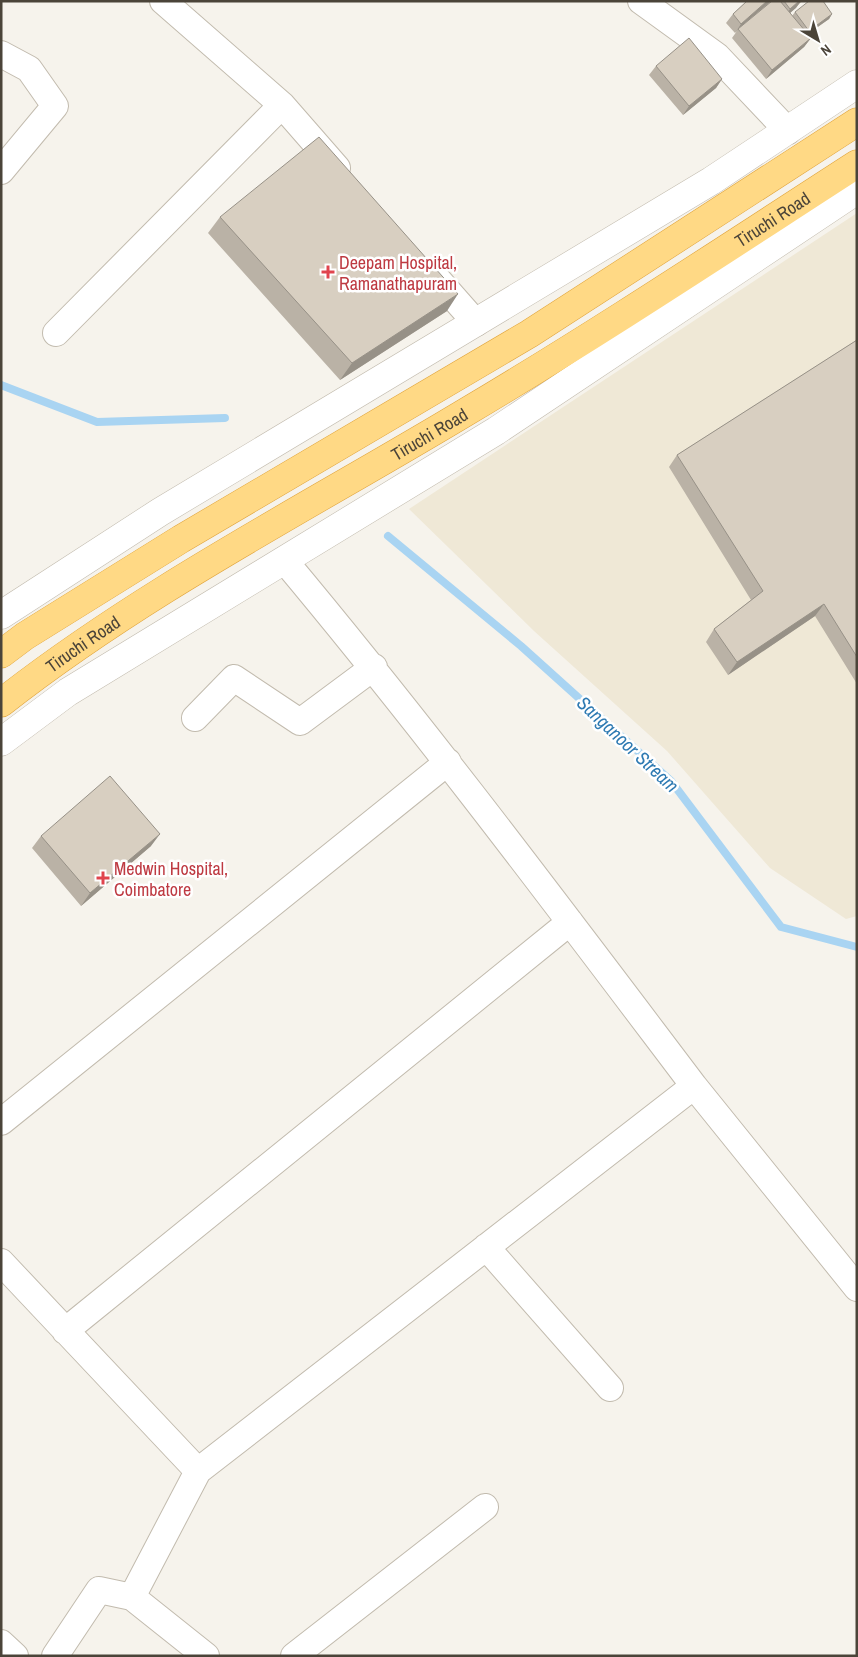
<svg xmlns="http://www.w3.org/2000/svg" width="858" height="1657" font-family="'Archivo Narrow',sans-serif">
  <style>
    .education { fill: #efe8d6 }
    .lines { fill: none; stroke-linecap: round; stroke-linejoin: round }
    .stream { stroke: #a9d4f2; stroke-width: 8 }
    .minor-casing { stroke: #c2bbae; stroke-width: 28 }
    .tertiary-casing { stroke: #c2bbae; stroke-width: 29 }
    .trunk-casing { stroke: #e0a43c; stroke-width: 29 }
    .minor { stroke: #fff; stroke-width: 26 }
    .tertiary { stroke: #fff; stroke-width: 28 }
    .trunk { stroke: #ffd985; stroke-width: 28 }
    .wall { fill: #bab2a6 }
    .shaded-wall { fill: #979187 }
    .building { fill: #d8cfc1; stroke: #979187 }
    .health-dot { fill: #e0444e; stroke: #fff; stroke-width: 2 }
    .labels { text-anchor: middle; dominant-baseline: central; stroke-width: 5; stroke-linejoin: round; paint-order: stroke }
    .street-label { font-size: 18px; fill: #4b4439; stroke: #fff }
    .health-label { font-size: 18px; fill: #be3a42; stroke: #fff; text-anchor: start }
    .water-label { font-size: 19px; font-style: italic; fill: #2e7ab2; stroke: #fff }
  </style>
  <rect width="100%" height="100%" fill="#f6f3ec"/>
  <path class="education" d="M857 213V916L846 919 770 868 667 751 534 631 409 509Z"/>
  <g class="lines">
    <path class="stream" d="M1 385 97 422 225 418
      M388 536 521 646 671 781 781 927 857 947"/>
    <g class="minor-casing">
      <path id="minor" d="M163 1 282 105 337 168
        M641 1 717 56 788 131
        M1 54 29 69 55 106 1 171
        M432 273 476 323
        M56 333 282 105
        M195 718 234 678 300 722 374 667
        M694 1086 857 1288
        M1 1122 448 762
        M486 1247 610 1388
        M1 1262 198 1471
        M65 1331 570 922
        M132 1597 198 1471 694 1086C560 909 427 731 284 560
        M1 1643 15 1656
        M55 1656 99 1590 132 1597 206 1656
        M294 1656 485 1507"/>
    </g>
    <g class="tertiary-casing">
      <path id="tertiary" d="M1 615 160 512 711 181 857 84
        M1 742 68 692 496 431 857 190"/>
    </g>
    <g class="trunk-casing">
      <g id="trunk">
        <path d="M1 654 25 636 181 539 529 334 857 122"/>
        <path id="s1" d="M1 703C145 590 310 506 466 412 599 333 727 248 857 164"/>
      </g>
    </g>
    <use href="#minor" class="minor"/>
    <use href="#tertiary" class="tertiary"/>
    <use href="#trunk" class="trunk"/>
  </g>
  <path class="wall" d="M747 1H802L790 13 792 16 795 12 832 14 829 19 808 34 811 38 804 47 766 79 732 38 737 31 735 33 726 23 733 14Z
    M656 66 722 79 716 88 683 115 649 75Z
    M220 217 447 311 340 380 208 233Z
    M857 340V684L815 616 728 675 706 642 714 629 751 600 669 467 677 455Z
    M41 836 151 846 81 906 32 848Z"/>
  <path class="shaded-wall" d="M767 1H771L738 29 735 33 741 24Z
    M799 1H801L796 8 784 18 790 9Z
    M832 14 829 19 806 35 809 31Z
    M811 38 804 47 766 79 772 70Z
    M722 79 716 88 683 115 689 106Z
    M458 294 447 311 340 380 352 363Z
    M824 604 815 616 728 675 737 662Z
    M160 834 151 846 81 906 90 893Z"/>
  <path class="building" d="M747 1H767L741 24 733 14Z
    M772 1H780L811 38 772 70 738 29Z
    M784 1H799L790 9Z
    M809 1H823L832 14 809 31 795 12Z
    M689 38 722 79 689 106 656 66Z
    M319 137 458 294 352 363 220 217Z
    M857 340V657L824 604 737 662 714 629 763 591 677 455Z
    M110 776 160 834 90 893 41 836Z"/>
  <g class="health-dot">
    <path d="M325.5 264.5h5v5h5v5h-5v5h-5v-5h-5v-5h5z"/>
    <path d="M100.5 870.5h5v5h5v5h-5v5h-5v-5h-5v-5h5z"/>
  </g>
  <g class="labels">
    <g class="street-label">
      <text stroke="none"><textPath href="#s1" startOffset="911">Tiruchi Road</textPath></text>
      <text stroke="none"><textPath href="#s1" startOffset="506">Tiruchi Road</textPath></text>
      <text stroke="none"><textPath href="#s1" startOffset="101">Tiruchi Road</textPath></text>
    </g>
    <g class="health-label">
      <text x="339" y="262">Deepam Hospital,<tspan x="339" dy="21">Ramanathapuram</tspan></text>
      <text x="114" y="868">Medwin Hospital,<tspan x="114" dy="21">Coimbatore</tspan></text>
    </g>
    <g class="water-label">
      <text transform="translate(628 744) rotate(43)">Sanganoor Stream</text>
    </g>
  </g>
  <rect width="858" height="1657" fill="none" stroke="#4b4439" stroke-width="5"/>
  <g transform="translate(818 40) rotate(142)" stroke="#ffffff" stroke-width="4" paint-order="stroke">
  <path d="M0-4L9 19L0 12L-9 19Z" fill="#4b4439"/>
  <text y="-8" font-size="14" font-weight="bold" text-anchor="middle" fill="#4b4439">N</text>
  </g>
</svg>
